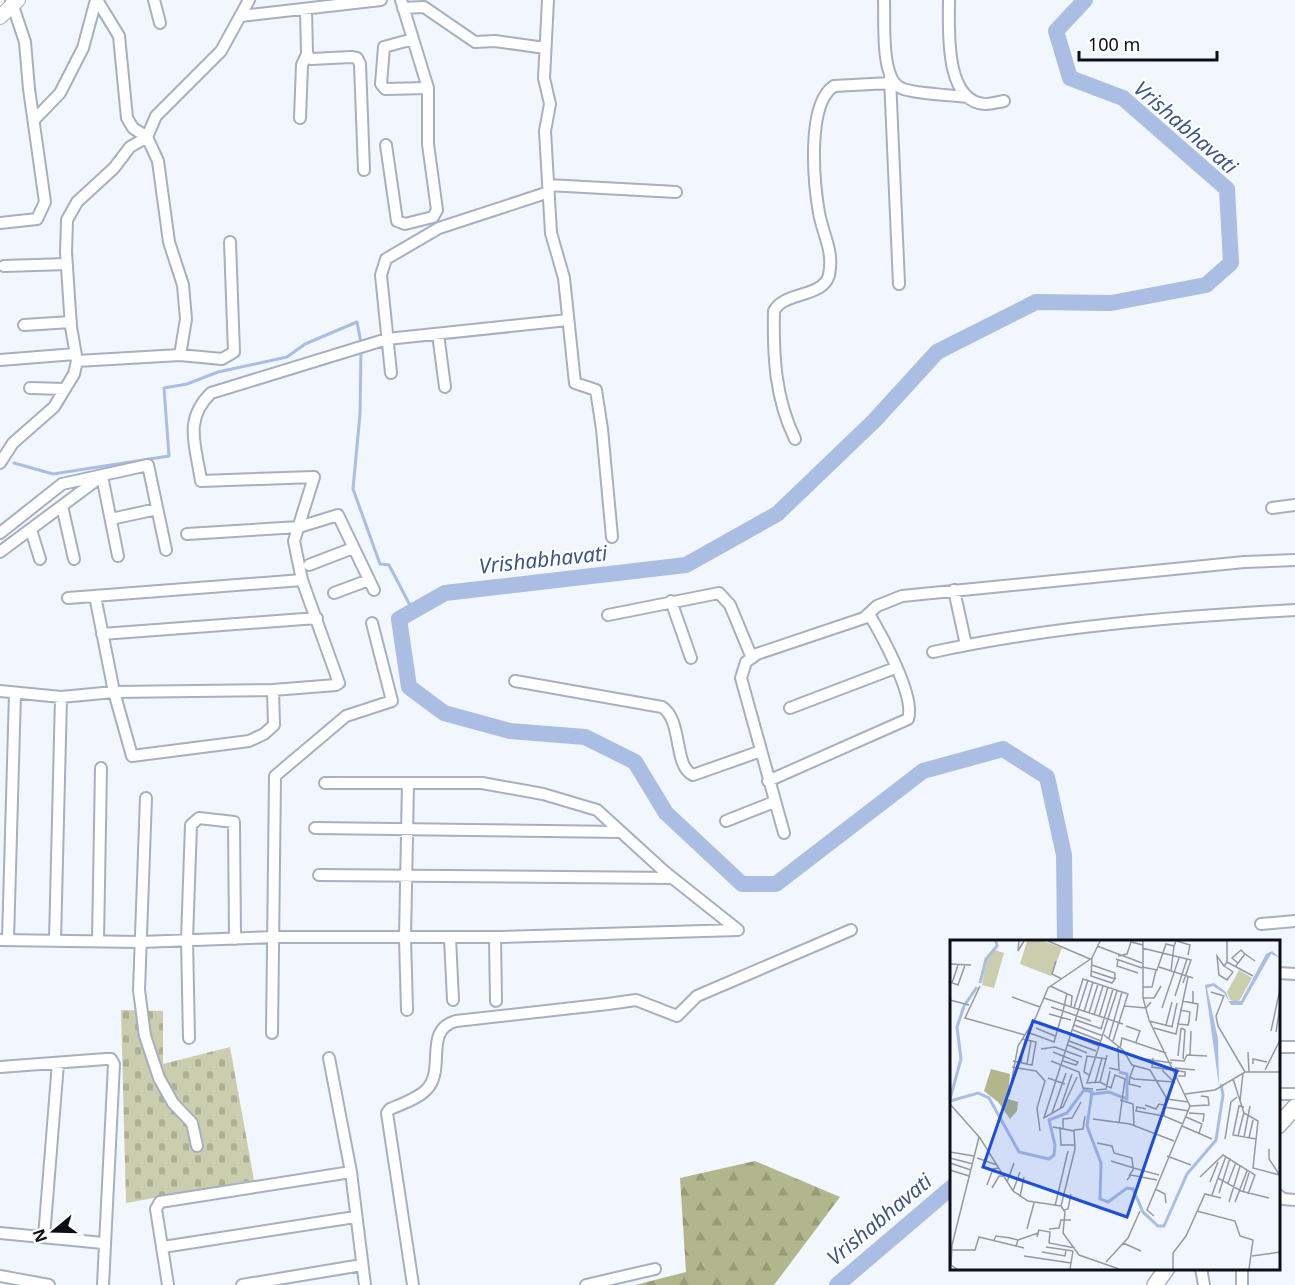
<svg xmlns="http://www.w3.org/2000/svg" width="1295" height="1285" font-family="'Noto Sans',sans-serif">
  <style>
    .forest { fill: url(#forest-firs) }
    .cemetery { fill: url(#cemetery-stones) }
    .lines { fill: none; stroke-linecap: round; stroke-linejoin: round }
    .stream { stroke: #a9bee2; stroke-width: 3 }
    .river { stroke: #a9bee2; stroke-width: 16 }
    .minor-casing { stroke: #a6b0c1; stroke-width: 14 }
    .tertiary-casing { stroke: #a6b0c1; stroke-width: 16 }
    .secondary-casing { stroke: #a6b0c1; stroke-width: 18 }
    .minor { stroke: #fff; stroke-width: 10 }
    .tertiary { stroke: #fff; stroke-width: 14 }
    .secondary { stroke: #fff; stroke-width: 15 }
    .labels { text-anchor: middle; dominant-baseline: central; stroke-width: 4.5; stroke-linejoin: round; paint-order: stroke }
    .water-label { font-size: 21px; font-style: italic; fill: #3b5686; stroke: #fff }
    .inset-river { fill: none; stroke: #a9bee2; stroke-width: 3 }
    .inset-road { fill: none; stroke: #969aa0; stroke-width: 1.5 }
    .view { fill: #1d4ed8; fill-opacity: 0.15; stroke: #1d4ed8; stroke-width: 3 }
    .inset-edge { fill: none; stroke: #0c0f15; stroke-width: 3 }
  </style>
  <defs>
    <pattern id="forest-firs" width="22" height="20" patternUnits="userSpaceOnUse" patternTransform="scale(1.5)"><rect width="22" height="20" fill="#b2b68c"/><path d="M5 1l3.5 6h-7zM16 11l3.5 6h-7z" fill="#989b78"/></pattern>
    <pattern id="cemetery-stones" width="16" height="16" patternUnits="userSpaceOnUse" patternTransform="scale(1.5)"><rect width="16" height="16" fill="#cbceae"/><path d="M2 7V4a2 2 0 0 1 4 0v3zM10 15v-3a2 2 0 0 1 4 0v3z" fill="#adb095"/></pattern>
  </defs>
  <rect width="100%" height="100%" fill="#f2f6fd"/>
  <path class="forest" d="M755 1161 840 1197 774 1285H635L686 1272 680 1178Z"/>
  <path class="cemetery" d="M121 1010 163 1011V1064L230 1047 254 1180 126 1203Z"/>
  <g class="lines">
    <path class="stream" d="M361 350 360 414 353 489 380 564 389 565 413 611
      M14 463 53 474 169 456 164 388 187 384 218 372 287 357 305 344 357 322 361 343"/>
    <path class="river" d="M1065 942 1064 855 1047 777 1003 749 923 771 776 884H742L666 813 635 762 585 737 510 731 444 713 409 687 399 619 445 593 686 565 777 514 874 421 937 352 1036 302 1111 303 1206 285 1231 263 1227 189 1123 98 1070 78 1056 31 1085 0
      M837 1285 952 1187"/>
    <g class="minor-casing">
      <path id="minor" d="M154 0 160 23
        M548 0 544 78 550 104 545 131 551 233 564 278 575 383 596 390 602 429 612 537
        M884 0C885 20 880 79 901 88 913 94 952 95 967 97
        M949 0C949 28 944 102 985 104 991 104 998 102 1004 101
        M403 8 424 7 475 42 495 41 545 48
        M306 9 307 54 311 59 351 57 357 58 360 64 364 170
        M241 16 381 0
        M413 39 384 47 381 84 385 89 428 88
        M890 78 899 284
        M300 118 302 65 307 54
        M34 120 60 93 83 48 96 0
        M386 145 397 221 405 224 433 217 437 210 428 144V88L401 0
        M548 185 676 192
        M0 223 37 219 45 202 29 89 25 42 11 0
        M4 266 67 264
        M24 325 71 322
        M438 334 445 387
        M180 355 222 359 234 352 230 242
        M0 360 75 354
        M77 361 180 355 186 319 183 285 169 242 158 161 147 137 133 128 127 118 119 36 97 0
        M391 373 381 275 386 259 439 228 549 192
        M30 388 65 389
        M795 439C775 398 773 356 774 311 784 291 823 298 829 275 834 251 823 235 819 213 814 184 806 104 834 86L890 83
        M0 463 13 443 54 407 74 374 77 361 71 327 66 252 67 220 77 202 114 168 130 147 147 137 156 116 221 51 249 0
        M62 506 74 559
        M1272 508 1295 505
        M111 519 157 509
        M31 530 40 559
        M0 533 62 484 148 465 166 550
        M187 534 299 527 338 515 374 590
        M0 552 102 476 118 556
        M309 565 353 548
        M302 580 294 541 314 477 201 481C196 446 183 420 211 393L387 339 568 320
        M954 590 966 645
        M334 593 369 580
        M95 596 114 692 132 756 249 741 264 734 274 725 273 690
        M671 601 691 658
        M608 615 719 593 730 605 752 658
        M102 634 317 618
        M933 652C1053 626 1173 617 1295 610
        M515 681 662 707C683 720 673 766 693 775L761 751
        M0 691 61 697 114 692 273 690 336 685 339 683 302 580 68 598
        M790 708 895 668
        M768 781 908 719C916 697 881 634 869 614
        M146 798 139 990 145 1036 159 1078 173 1103 192 1123 197 1146
        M726 821 774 802
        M315 828 621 832
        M784 833 741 678 746 662 757 654 864 618 877 606 902 596 1244 562 1295 560
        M319 875 673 878
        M1261 924 1295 921
        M495 937 496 1001
        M450 938 453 1000
        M0 940 140 942 274 937H501L738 930 665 872 597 810 543 794 482 783H325
        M8 940 15 693
        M55 941 61 697
        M98 941 101 768
        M1278 973 1295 974
        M407 1010 405 938 408 783
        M272 1033 275 776 346 716 392 701 372 623
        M189 1038 187 939 191 825 199 818 234 822 235 939
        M1278 1047H1295
        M329 1058 351 1172
        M0 1067 106 1059H111L114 1064 103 1285
        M1278 1094H1295
        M1278 1195 1283 1199 1295 1200
        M0 1233 103 1243
        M44 1237 58 1063
        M163 1247 355 1217
        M1201 1268 1204 1285
        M1242 1268V1285
        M0 1276 49 1285
        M168 1285 156 1209 160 1202 351 1172 365 1285
        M242 1285 362 1265
        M413 1285 387 1113 390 1109C402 1104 419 1098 427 1089 446 1069 423 1030 456 1021L608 1004 636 1000 677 1016 697 996 851 930
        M586 1285 655 1269"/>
    </g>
    <g class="tertiary-casing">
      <path id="tertiary" d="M0 17 18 0"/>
    </g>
    <g class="secondary-casing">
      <path id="secondary" d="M1278 1126 1295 1107
        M1155 1285 1167 1268"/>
    </g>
    <use href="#minor" class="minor"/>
    <use href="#tertiary" class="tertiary"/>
    <use href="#secondary" class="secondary"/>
  </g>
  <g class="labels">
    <g class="water-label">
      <text transform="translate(1186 127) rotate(41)">Vrishabhavati</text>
      <text transform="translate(543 559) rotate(-6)">Vrishabhavati</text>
      <text transform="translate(879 1219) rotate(-40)">Vrishabhavati</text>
    </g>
  </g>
  <g transform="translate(950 940)">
    <rect width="330" height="330" fill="#f2f6fd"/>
    <path d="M41 129 60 134 58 159 68 162 67 171 60 179 48 162 34 151Z" fill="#b2b68c"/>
    <path d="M77 1H93L112 8 101 36 70 24ZM45 10 54 13 44 48 32 45 36 21Z" fill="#cbceae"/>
    <path d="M289 30 302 38 288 63 280 60 277 52Z" fill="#cbceae"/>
    <path d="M322 11 330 18 321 14 292 65H281L274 53 263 46 257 48 268 99 269 146 255 45 264 43 276 52 279 61H291L316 14Z" fill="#a9bee2"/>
    <path class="inset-river" d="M30 43 36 19 47 6 46 1M143 154 159 152 177 159V134L169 132M0 159 11 119 7 87 14 66 27 47M0 161 28 153 39 158 69 212 99 219 104 215 105 205 99 180 117 173 134 150 142 152 137 186 151 223 150 259 158 262 177 248 183 249 193 272 208 286H214L237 234 266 200 273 155 271 144"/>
    <path class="inset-road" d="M69 1 68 11 74 1M98 1 140 19M193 1V58L199 80 240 166 197 270 204 276M227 1 240 5 238 15M277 1V22L303 36M147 6 192 23M192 8 237 19M168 16 177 14 181 2 193 5M166 19 192 28M168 20 167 26 188 33M106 21 102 34 112 39M288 23 282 18 291 10 295 14M0 24 21 25M142 25 165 33V39M274 26 283 32 277 40 269 35 267 16 274 26 277 22M192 27 207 30 216 4 224 6 226 1M209 27 243 38M285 27 295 14 305 21M141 31 165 39 162 43 141 36 142 18M221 31 224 6M0 42 8 45 15 25M2 43 8 25M233 43 241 20 237 19M30 46 15 78 75 95M100 46 122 56 121 67M193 47H202L206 30M261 52 274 56 266 76 268 86 295 132M117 53 113 71 141 81M225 56 237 19M62 57 90 67M94 58 173 84M193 58H204L211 46M0 60 19 65M232 61 243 63V51M243 63 248 64 246 81M174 66 196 68 201 62M124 68 133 39 178 54 163 101M212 68 229 18M134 72 143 42M139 73 148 44M99 74 121 80M144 75 153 46M149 77 158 47M126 80 152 89M199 81 223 87M89 82 107 89M227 84 238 85 239 81 240 72 230 70M124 85 153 96M216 85 222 62M176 86 190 91 186 102M222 87 227 63M86 88 105 96M204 88 226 94 238 37M231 88 235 90 233 119M151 89 163 49M123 90 151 101M321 91 330 49M77 92 104 102 113 71 101 67M326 92 330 66M121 95 149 106M154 95 173 110 182 125 200 130 217 159 238 162M159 98 172 52M119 101 146 111M118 105 137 113M170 108 172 98 216 113M91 109 105 107 132 117M103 112 128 122 126 125 113 121M298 112 299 132M157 115 150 142 137 143 167 51M240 115 241 91M228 116 231 88M203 118 202 127 235 132V136H228M195 119 222 123M220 120 234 121 237 115 257 116M63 121 82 125 86 102 73 99M101 121 129 132 133 148 143 149M71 123 75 100M77 124 81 101M303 124V119L317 122M184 126 180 137 184 139 224 142M62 127 86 131 95 141 87 168 90 191M159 128 169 130 168 107M225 128 245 130M212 130 225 143M315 130 329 102M139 135 134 132 137 116 157 119M127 137 113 167 94 178 138 40M180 137 179 144 191 147M98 138 115 144M283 139 294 173 308 181 303 228 330 235M150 142 161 148 165 135 175 139 169 183M145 143 152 118M146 150 156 149 160 131M235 154 265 150 295 132H330M59 155 68 106 86 77 98 48 142 18 150 1M170 160 183 164 184 185M290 161 293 133M0 164 30 198 63 251 78 261 111 266 115 272 113 293 129 315 169 329M195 165 206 169 209 164 214 165M240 166 259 165 258 157 251 156M214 167 239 171M294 167 289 166 283 195 306 199M110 169 122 134M196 169 187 167 186 171 214 176 216 157M102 173 116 133M239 173 254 174 253 182M214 176 233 184M236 177 252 184 249 193M143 179 180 184 224 201M232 186 262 199M103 187 124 191 125 209 111 266M110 187 111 205H125M113 188V179L122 178 131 162M124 190 133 189 135 176M288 196 294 172M294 197 300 166M299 198 303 180M275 199 281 162 287 157M147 203 162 206 164 213 182 218 183 228M319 209V219L329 234M0 212 24 216M217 216 241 225M0 218 23 224M27 218 47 225M161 221 184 228M0 223 21 230M0 230 19 236M179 236 184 228 209 235M250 237 273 215 305 235 298 254M268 238 276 216M177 240 181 235 207 240M57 242 64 223M260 242 268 222M278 243 286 222M37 245 43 229 49 228M42 248 49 236H54M205 249 215 254 216 263M63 251 70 232M293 252 299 233M269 253 280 218M262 255 268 238 291 251 319 258M70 257 74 237M279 262 290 226M285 262 297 231M105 266 118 211M114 270 118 269 121 254M247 271 285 281 290 296 303 300 299 329M77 289 84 263M99 289 109 288 111 280H121M87 297 89 290 100 292 99 303 125 308M44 300 46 296 60 298 68 300 66 306M68 300 88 293M173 303 191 311M96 307 123 311M1 310H25L29 297 74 308M92 312 115 316 116 310M74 316 121 323M302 316 330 312M156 322 178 298 190 271M7 329 1 325 2 305 29 197M120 329 123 311M223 329V313L236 296 255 254 271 258"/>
    <path class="view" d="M83 81 227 131 177 277 33 227Z"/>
    <rect width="330" height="330" class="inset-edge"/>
  </g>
  <g transform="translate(54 1231) rotate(251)" stroke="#ffffff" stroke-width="4.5" paint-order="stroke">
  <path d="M0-4.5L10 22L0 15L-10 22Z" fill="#0c0f15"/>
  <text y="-9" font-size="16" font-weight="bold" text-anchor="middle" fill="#0c0f15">N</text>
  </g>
  <path d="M1079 51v9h138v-9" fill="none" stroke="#0c0f15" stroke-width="3"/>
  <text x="1088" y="51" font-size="18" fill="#0c0f15" stroke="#ffffff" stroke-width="4.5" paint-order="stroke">100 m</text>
</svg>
